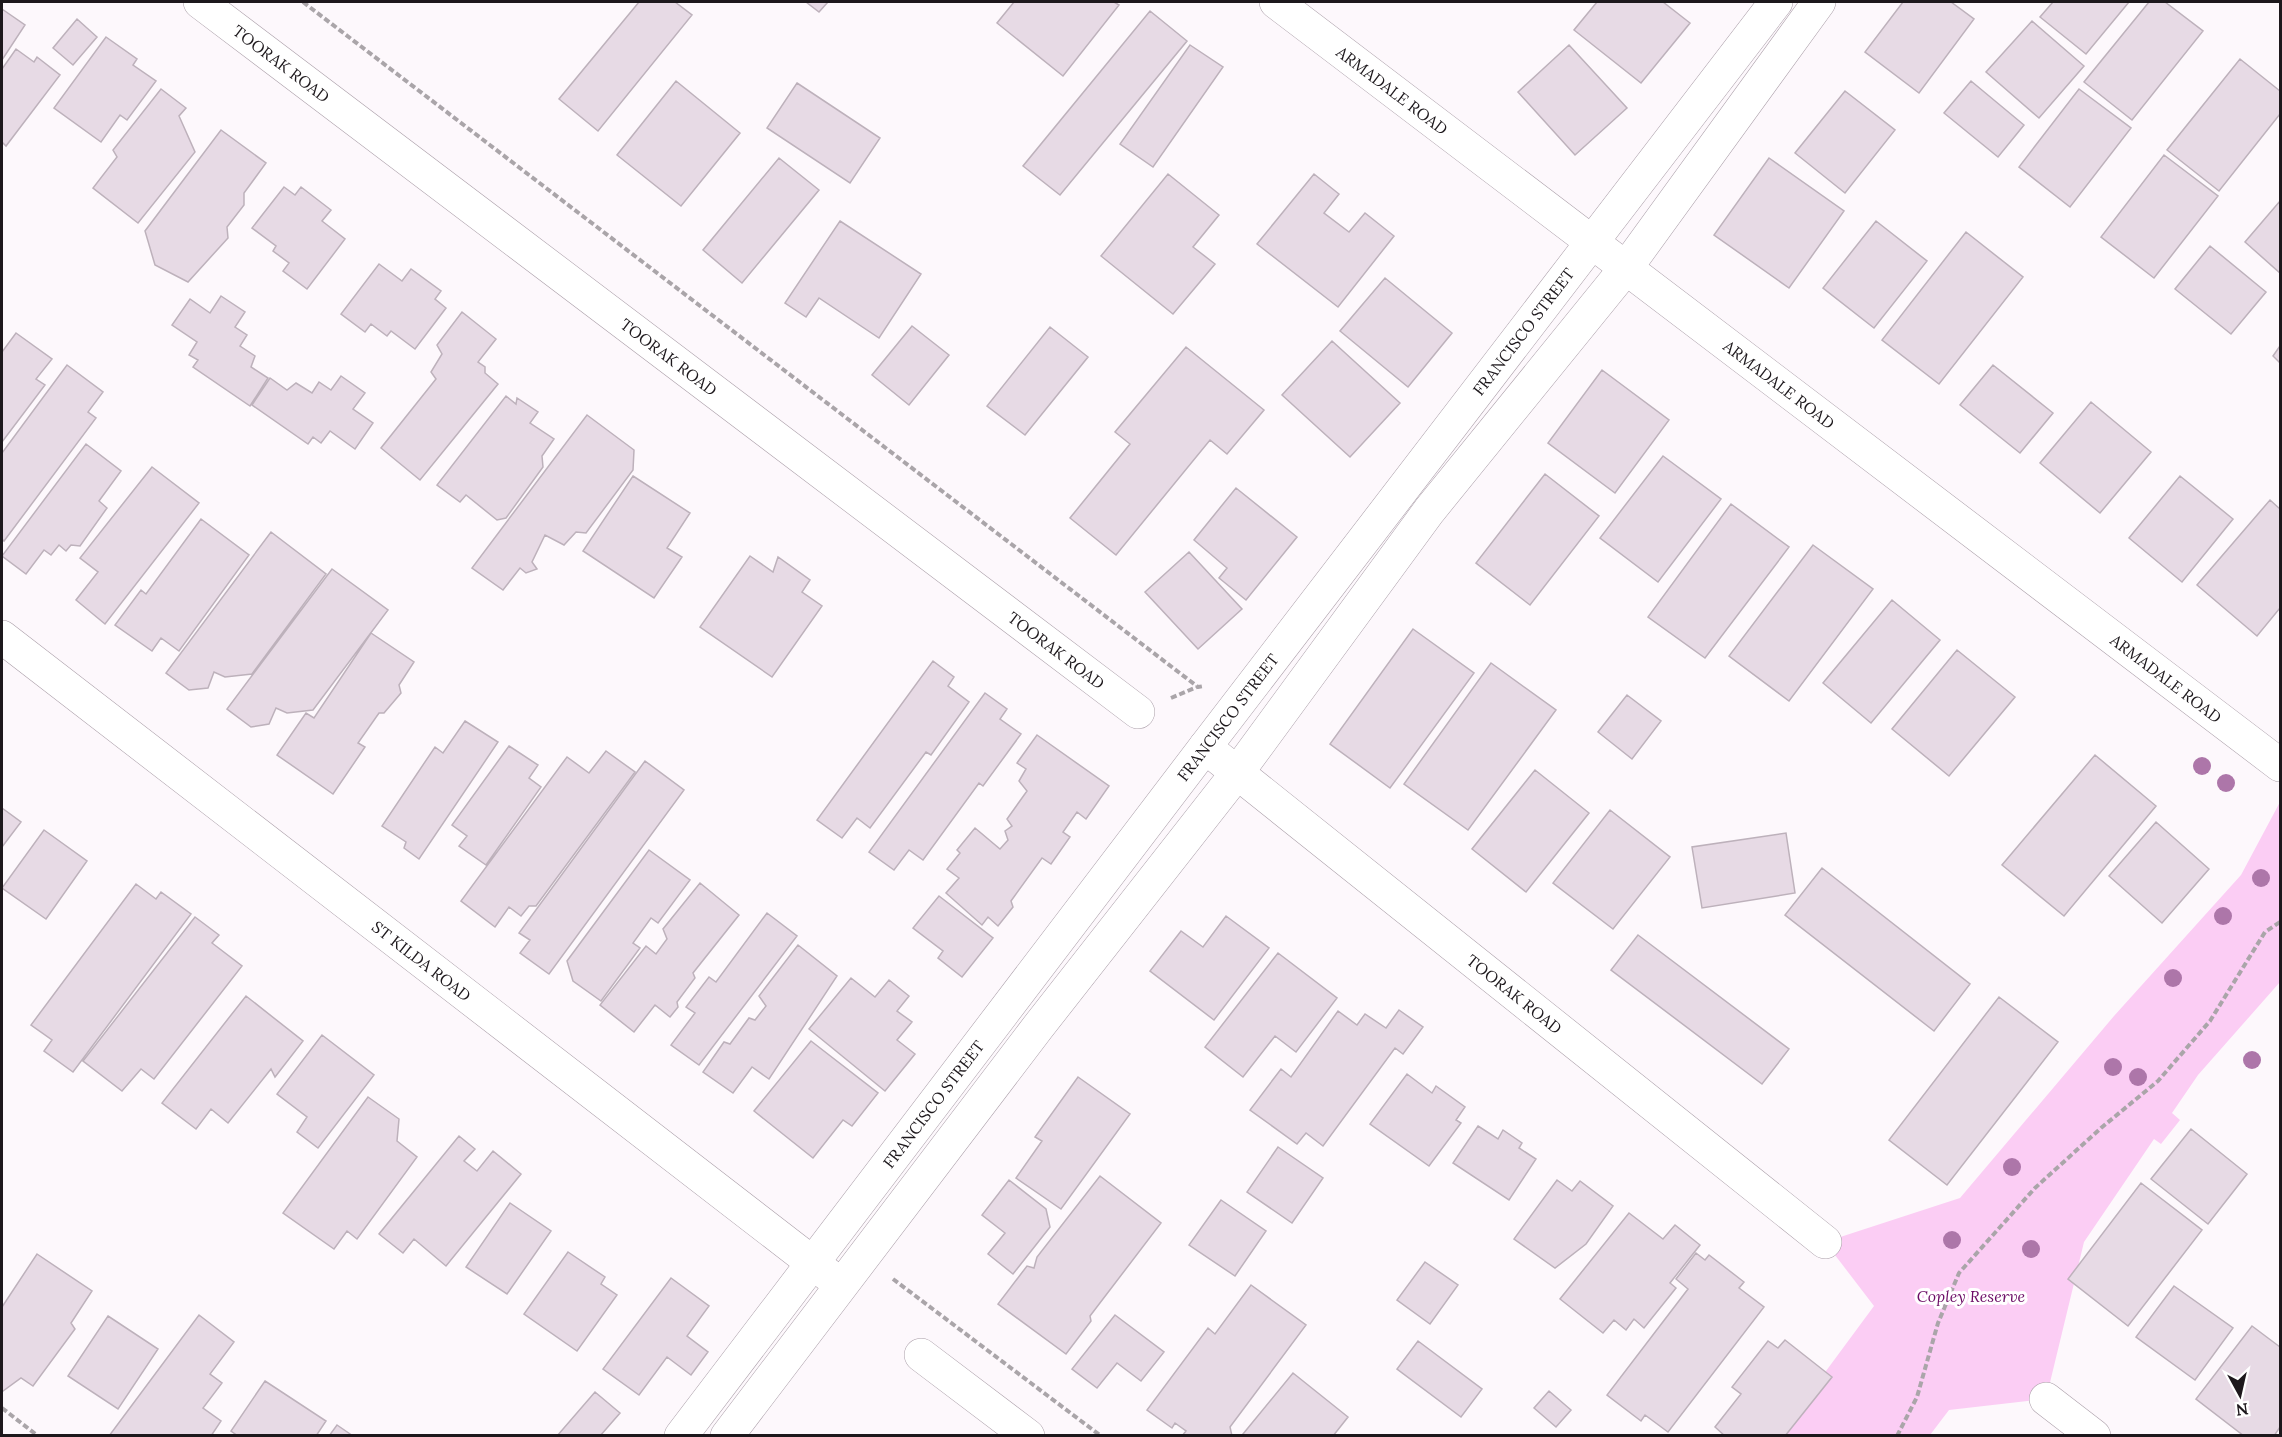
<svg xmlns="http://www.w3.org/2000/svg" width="2282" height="1437" font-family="Lora,serif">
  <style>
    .green { fill: #fbcdf4 }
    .building { fill: #e7dae5; stroke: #bdb1bb; stroke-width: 1.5 }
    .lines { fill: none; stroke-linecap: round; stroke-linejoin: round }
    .minor-casing { stroke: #aa9ea8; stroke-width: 34 }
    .tertiary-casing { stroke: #aa9ea8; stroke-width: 34 }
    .path { stroke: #aaa5a9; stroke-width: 4; stroke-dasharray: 6 3; stroke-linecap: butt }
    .minor { stroke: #fff; stroke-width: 33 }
    .tertiary { stroke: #fff; stroke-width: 33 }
    .tree { fill: #ad76a9 }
    .labels { text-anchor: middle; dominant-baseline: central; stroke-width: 6; stroke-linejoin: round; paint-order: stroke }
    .street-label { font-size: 16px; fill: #1d181c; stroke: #fff }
    .park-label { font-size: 16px; font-style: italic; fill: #6b0b65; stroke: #fff }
  </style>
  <rect width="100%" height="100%" fill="#fdf8fc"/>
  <path class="green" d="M2280 802V982L2198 1075 2172 1113 2180 1120 2161 1144 2154 1139 2084 1242 2046 1399 1949 1410 1930 1435 1778 1436 1874 1306 1825 1242 1960 1198 2114 1016 2241 875Z"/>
  <path class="building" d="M639 2H675L692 15 598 131 559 99Z
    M806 2H828L819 12Z
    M1014 2H1114L1119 5 1063 76 997 23Z
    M1597 2H1663L1690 23 1641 83 1574 30Z
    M1903 2H1951L1974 19 1919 93 1865 52Z
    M2053 2H2129L2086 54 2040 17Z
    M2149 2H2165L2203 31 2132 120 2084 82Z
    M2 9 25 25 2 60Z
    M1150 11 1187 41 1060 195 1023 166Z
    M77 19 97 37 73 65 53 48Z
    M2032 21 2084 66 2039 118 1986 72Z
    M106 37 137 59 133 65 156 81 127 120 120 115 101 142 54 108Z
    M1190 45 1223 67 1153 167 1120 144Z
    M1569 45 1627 108 1575 155 1518 92Z
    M16 49 34 62 37 57 60 75 6 146 2 142V69Z
    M2240 59 2280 91V114L2219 191 2167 150Z
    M676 81 740 133 681 206 617 155Z
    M1971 81 2024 125 1998 157 1944 113Z
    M797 83 880 138 850 183 767 128Z
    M161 89 186 108 179 116 195 152 138 223 93 188 117 157 113 150Z
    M2079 89 2131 128 2070 207 2019 167Z
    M1845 91 1895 130 1845 193 1795 153Z
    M221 130 266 163 244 193V205L227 227 228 238 188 282 155 265 145 231Z
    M2164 155 2218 196 2154 278 2101 237Z
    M779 158 819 190 742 283 703 250Z
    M1769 158 1844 211 1789 288 1714 235Z
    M1168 174 1219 215 1193 247 1215 264 1173 314 1101 256Z
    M1314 174 1339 194 1324 213 1349 232 1365 213 1394 236 1338 307 1257 244Z
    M284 187 295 195 301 187 331 210 322 221 345 239 307 289 283 271 289 263 273 251 276 246 252 228Z
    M2280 201V273L2245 242Z
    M840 221 921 274 879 338 819 298 806 317 785 303Z
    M1876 221 1927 261 1874 328 1823 288Z
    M1966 232 2023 277 1939 384 1882 340Z
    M2210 246 2266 292 2231 334 2175 289Z
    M379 264 402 281 411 269 441 291 435 299 446 308 415 349 391 331 387 336 371 324 365 332 341 314Z
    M1385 278 1452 333 1408 387 1340 331Z
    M221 296 245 312 235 327 247 335 240 346 255 356 251 367 268 378 250 406 193 367 198 360 189 355 197 342 172 325 190 299 210 313Z
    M462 312 496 339 478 362 485 367V373L498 384 420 480 381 448 436 379 431 372 442 354 437 345Z
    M912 326 949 355 909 405 872 375Z
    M1050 327 1088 357 1025 435 987 406Z
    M16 333 52 359 36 379 45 385 2 442V352Z
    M1332 341 1400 403 1350 457 1282 395Z
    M2280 346V363L2273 356Z
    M1186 347 1264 410 1227 454 1210 440 1116 555 1070 518 1130 444 1115 432Z
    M67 365 103 392 88 412 96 418 4 541 2 539V453Z
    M1993 365 2053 413 2020 453 1960 405Z
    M1602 370 1669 420 1615 493 1548 443Z
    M341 376 365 393 353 409 373 423 355 449 330 431 321 443 313 437 308 444 252 405 270 378 287 390 296 383 312 393 319 382 331 390Z
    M506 396 516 404 517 398 538 412 530 423 554 439 542 456 543 467 506 518 497 520 466 495 460 502 437 485Z
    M2091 402 2151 452 2100 513 2040 463Z
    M587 415 634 450 633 470 586 533 576 532 564 545 545 535 532 562 537 569 526 573 520 568 503 590 472 568Z
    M86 444 121 471 99 501 107 508 80 546 71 545 66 551 59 545 51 555 44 550 26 574 2 556Z
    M1663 456 1721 499 1658 582 1600 538Z
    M152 467 199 503 105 624 76 600 98 572 80 558Z
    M1545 474 1599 516 1530 605 1476 563Z
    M633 476 690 513 667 548 682 557 654 598 583 551Z
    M2180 476 2233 519 2182 582 2129 538Z
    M1236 488 1297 537 1246 600 1219 578 1227 568 1194 540Z
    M2270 500 2280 509V608L2257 636 2197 585Z
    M1731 504 1789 547 1705 658 1648 617Z
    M201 519 249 555 179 651 161 638 152 651 115 625 141 590 146 594Z
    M271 532 326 574 252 674 225 677 214 672 208 688 189 690 166 673Z
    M1813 545 1873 589 1789 701 1729 656Z
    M1189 552 1242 609 1198 649 1145 592Z
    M750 556 773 572 778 557 810 580 802 592 822 606 772 677 700 627Z
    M332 569 388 610 313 710 287 713 276 708 269 724 251 727 227 709Z
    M1892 600 1940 640 1871 723 1823 683Z
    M1413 629 1474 673 1390 788 1330 744Z
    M371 633 414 662 399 685 401 693 384 713H379L358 743 365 747 333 794 277 755 306 713 314 718Z
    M1957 650 2015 697 1949 776 1892 729Z
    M933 661 954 677 948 686 969 702 931 755 926 752 870 828 857 818 842 838 817 820Z
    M1491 663 1556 710 1468 830 1404 784Z
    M985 693 1007 709 1000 719 1021 734 983 786 979 783 923 860 909 850 894 870 869 852Z
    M1627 695 1661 721 1632 759 1598 732Z
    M465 721 498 742 419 859 404 848 406 842 382 826 435 747 443 753Z
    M1037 735 1109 786 1086 819 1077 812 1063 832 1070 837 1051 864 1042 858 1011 901 1013 907 998 926 988 917 982 925 946 893 959 878 947 869 960 853 957 850 975 828 1000 849 1008 840 1005 831 1012 826 1007 819 1027 791 1019 781 1026 769 1017 763Z
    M509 746 538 765 529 778 541 787 486 865 459 846 467 836 452 825Z
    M606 751 635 772 536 906H529L521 916 509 907 495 927 461 901 567 757 589 773Z
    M2095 755 2156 806 2064 916 2002 865Z
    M645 761 684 790 549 974 520 953 530 940 519 933Z
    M1535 770 1589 813 1526 892 1472 849Z
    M2 808 21 822 2 847Z
    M1610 810 1670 857 1613 929 1553 883Z
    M2156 822 2209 869 2162 923 2109 876Z
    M44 830 87 861 46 919 2 888Z
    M1786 833 1795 893 1702 908 1692 847Z
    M649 850 690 880 658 923 651 918 633 943 640 948 601 1001 573 981 567 961Z
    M1822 868 1970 984 1934 1031 1785 915Z
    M700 883 739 915 693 973 695 978 677 1002 678 1007 670 1017 655 1005 634 1032 600 1005 646 946 656 954 667 939 663 929Z
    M136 884 156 899 161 892 191 914 73 1072 44 1051 52 1040 31 1025Z
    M939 896 993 938 962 977 938 958 943 951 913 928Z
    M767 913 797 936 699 1065 671 1045 695 1013 686 1007 709 977 716 982Z
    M1226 916 1269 948 1214 1020 1150 971 1181 931 1203 947Z
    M195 917 219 935 212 943 242 966 154 1079 141 1069 122 1091 83 1061Z
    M1638 935 1789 1049 1762 1084 1611 970Z
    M798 945 837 976 769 1079 752 1067 733 1093 703 1072 724 1042 730 1044 749 1018 755 1020 766 1006 759 996Z
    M1278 953 1337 998 1296 1052 1275 1036 1243 1077 1205 1047Z
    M851 978 875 997 889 980 909 996 897 1011 912 1022 897 1040 915 1054 885 1091 809 1029Z
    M246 996 303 1041 275 1077 271 1069 228 1123 211 1109 196 1129 162 1103Z
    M1999 997 2058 1042 1947 1185 1889 1140Z
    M1399 1010 1423 1027 1403 1054 1395 1048 1323 1146 1306 1133 1297 1144 1250 1110 1281 1069 1291 1077 1338 1011 1357 1025 1365 1014 1386 1028Z
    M322 1035 374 1075 318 1148 297 1132 307 1117 277 1094Z
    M811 1041 878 1093 852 1126 843 1120 813 1158 754 1111Z
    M1407 1074 1432 1093 1436 1086 1465 1107 1456 1120 1461 1123 1429 1166 1370 1124Z
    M1078 1077 1130 1114 1061 1209 1016 1178 1042 1141 1035 1137Z
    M368 1097 399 1119 397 1141 417 1157 357 1239 347 1231 334 1249 283 1213Z
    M1478 1126 1498 1139 1503 1130 1522 1143 1519 1148 1536 1159 1509 1200 1453 1163Z
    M2191 1129 2247 1174 2208 1224 2151 1179Z
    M459 1136 475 1149 464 1161 477 1171 493 1151 521 1174 446 1266 414 1239 403 1253 379 1234Z
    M1278 1147 1323 1178 1292 1223 1247 1192Z
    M1100 1176 1161 1223 1090 1316 1091 1321 1066 1354 998 1304 1027 1266 1034 1268 1037 1257Z
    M1009 1180 1046 1209 1050 1227 1013 1274 988 1254 1005 1233 982 1215Z
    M1557 1180 1572 1191 1580 1181 1613 1206 1586 1244 1555 1268 1514 1239Z
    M2141 1183 2202 1230 2128 1326 2068 1279Z
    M1221 1200 1266 1231 1235 1276 1189 1245Z
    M510 1203 551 1231 507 1294 466 1267Z
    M1629 1213 1663 1239 1675 1225 1700 1245 1670 1283 1676 1288 1644 1328 1634 1319 1626 1330 1614 1320 1603 1333 1560 1299Z
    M568 1252 605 1277 601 1284 617 1295 577 1351 524 1314Z
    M1696 1253 1705 1260 1709 1255 1744 1282 1739 1288 1764 1307 1668 1432 1645 1415 1641 1421 1607 1395 1688 1289 1676 1279Z
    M37 1254 92 1291 71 1323 75 1329 33 1386 21 1378 3 1391 2 1390V1307Z
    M1425 1262 1458 1285 1430 1324 1397 1300Z
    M671 1278 709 1306 687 1336 708 1352 691 1375 667 1357 639 1395 603 1369Z
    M1251 1285 1306 1325 1230 1427 1232 1436H1182L1186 1431 1175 1423 1172 1428 1147 1410 1208 1328 1215 1334Z
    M2174 1286 2233 1328 2195 1380 2136 1337Z
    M199 1315 234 1342 210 1374 222 1383 203 1408 221 1421 211 1436H109Z
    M1115 1315 1164 1352 1141 1381 1117 1363 1097 1388 1072 1369Z
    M108 1316 158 1349 118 1409 68 1376Z
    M2252 1326 2280 1347V1427L2274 1436H2244L2196 1399Z
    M1785 1340 1832 1377 1785 1436H1725L1715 1427 1741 1394 1732 1387 1768 1341 1778 1348Z
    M1418 1341 1482 1389 1461 1417 1397 1369Z
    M1293 1373 1348 1417 1333 1436H1245L1243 1434Z
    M265 1381 326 1421 316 1436H238L231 1431Z
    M1549 1391 1571 1410 1556 1427 1534 1408Z
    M595 1392 620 1413 600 1436H557Z
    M337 1425 353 1436H329Z"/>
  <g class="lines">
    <g class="minor-casing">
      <g id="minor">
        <path id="s1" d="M200 2 1138 712"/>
        <path id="s2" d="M1276 2 2280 765"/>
        <path id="s3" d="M2 637 840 1284"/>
        <path id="s4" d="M1205 747 1825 1242"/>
        <path d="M921 1355 1028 1436"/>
        <path d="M2046 1399 2094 1436"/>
      </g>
    </g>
    <g class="tertiary-casing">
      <g id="tertiary">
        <path id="s5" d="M681 1436 1205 747 1776 2"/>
        <path d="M727 1436 1038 1027 1237 773 1429 511 1626 268 1819 2"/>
      </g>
    </g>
    <path class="path" d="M303 2 1198 687 1204 686
      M1171 698 1197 687
      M893 1279 1101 1436
      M2 1408 38 1436
      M1897 1436 1917 1397 1938 1323 1959 1273 2035 1188 2101 1128 2158 1081 2210 1021 2265 932 2280 922"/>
    <use href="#minor" class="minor"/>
    <use href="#tertiary" class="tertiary"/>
  </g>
  <g class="tree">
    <circle cx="2202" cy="766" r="9"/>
    <circle cx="2226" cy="783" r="9"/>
    <circle cx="2261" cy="878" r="9"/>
    <circle cx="2223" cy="916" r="9"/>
    <circle cx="2173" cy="978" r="9"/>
    <circle cx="2252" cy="1060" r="9"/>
    <circle cx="2113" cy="1067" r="9"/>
    <circle cx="2138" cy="1077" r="9"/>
    <circle cx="2012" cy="1167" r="9"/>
    <circle cx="1952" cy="1240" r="9"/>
    <circle cx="2031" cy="1249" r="9"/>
  </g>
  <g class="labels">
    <g class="street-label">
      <text stroke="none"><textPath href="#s1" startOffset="102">TOORAK ROAD</textPath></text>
      <text stroke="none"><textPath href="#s2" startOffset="146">ARMADALE ROAD</textPath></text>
      <text stroke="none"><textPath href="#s5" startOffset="1389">FRANCISCO STREET</textPath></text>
      <text stroke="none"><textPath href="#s1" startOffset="588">TOORAK ROAD</textPath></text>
      <text stroke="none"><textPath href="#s2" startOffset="632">ARMADALE ROAD</textPath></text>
      <text stroke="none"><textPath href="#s1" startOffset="1074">TOORAK ROAD</textPath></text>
      <text stroke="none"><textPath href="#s2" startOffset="1118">ARMADALE ROAD</textPath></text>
      <text stroke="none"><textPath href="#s5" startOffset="903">FRANCISCO STREET</textPath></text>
      <text stroke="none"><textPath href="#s3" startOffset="530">ST KILDA ROAD</textPath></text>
      <text stroke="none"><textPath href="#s4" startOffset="396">TOORAK ROAD</textPath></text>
      <text stroke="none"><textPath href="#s5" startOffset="417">FRANCISCO STREET</textPath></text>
    </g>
    <g class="park-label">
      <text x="1971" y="1296">Copley Reserve</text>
    </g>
  </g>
  <rect width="2282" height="1437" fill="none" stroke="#1d181c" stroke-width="6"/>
  <g transform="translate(2240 1395) rotate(172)" stroke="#ffffff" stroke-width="4.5" paint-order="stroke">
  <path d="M0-4.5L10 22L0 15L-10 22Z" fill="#1d181c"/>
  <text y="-9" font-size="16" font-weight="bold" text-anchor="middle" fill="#1d181c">N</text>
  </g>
</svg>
